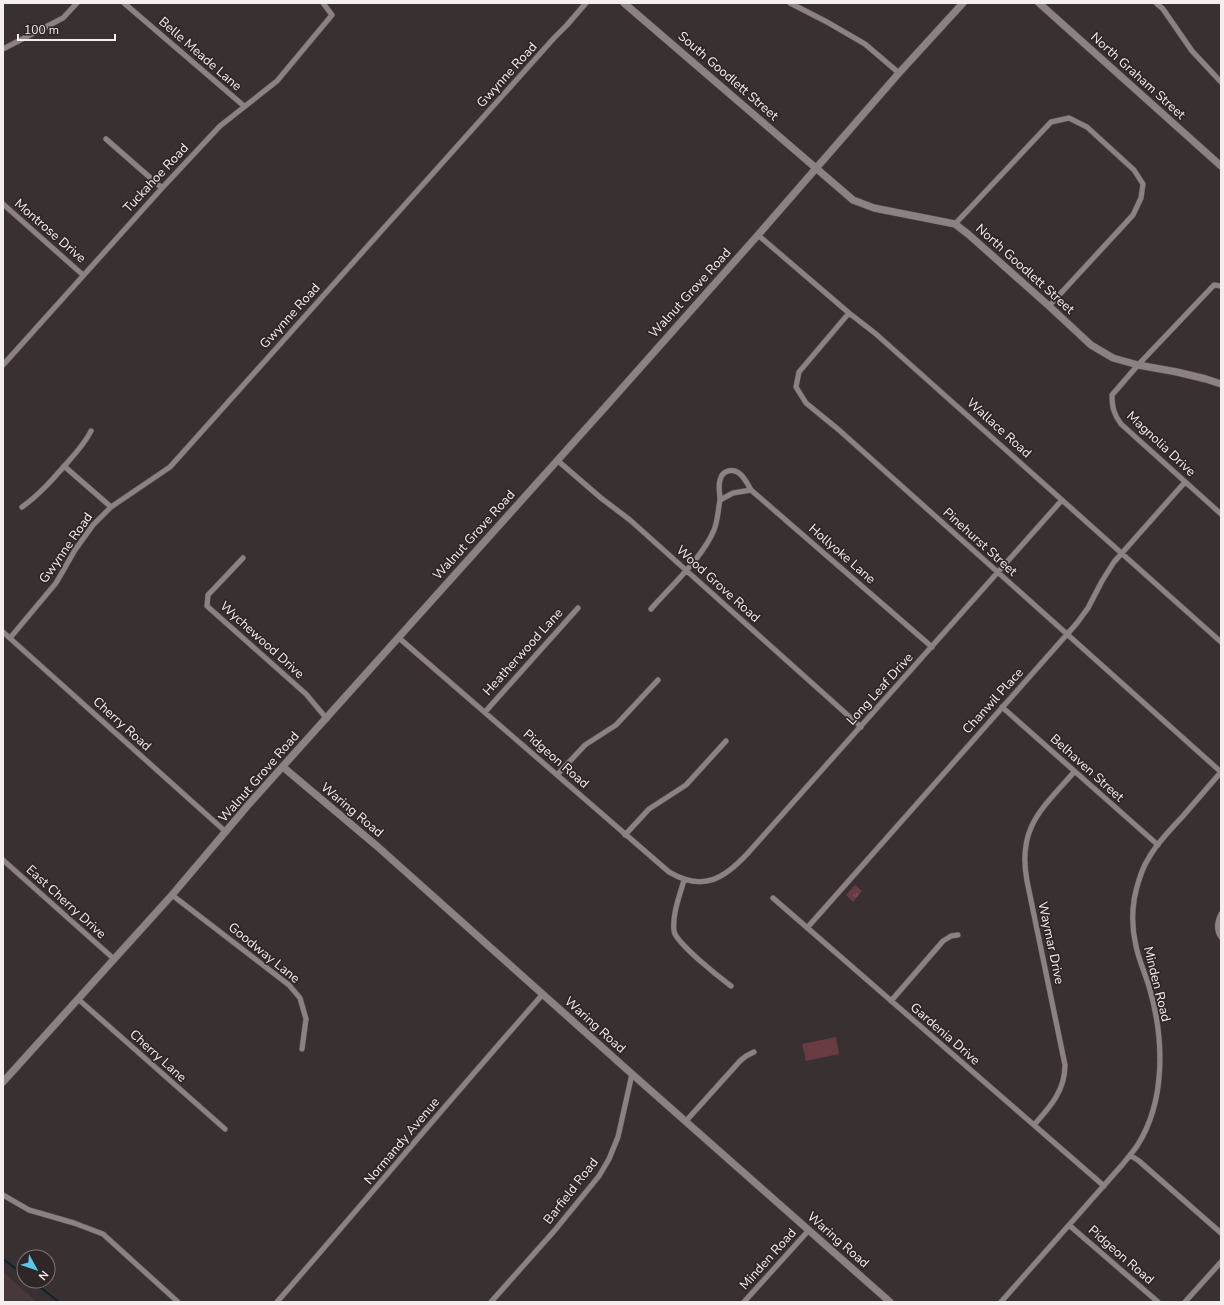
<svg xmlns="http://www.w3.org/2000/svg" width="1224" height="1305" font-family="'Nunito Sans',sans-serif">
  <style>
    .built { fill: #48383a }
    .grass { fill: url(#grass-tufts) }
    .pitch { fill: #693b42 }
    .lines { fill: none; stroke-linecap: round; stroke-linejoin: round }
    .stream { stroke: #09252c; stroke-width: 2 }
    .street-casing { stroke: #575050; stroke-width: 6 }
    .secondary-casing { stroke: #575050; stroke-width: 8 }
    .street { stroke: #8d8283; stroke-width: 5 }
    .secondary { stroke: #8d8283; stroke-width: 7 }
    .labels { text-anchor: middle; dominant-baseline: central; stroke-width: 3.5; stroke-linejoin: round; paint-order: stroke }
    .street-label { font-size: 13px; fill: #f4eeee; stroke: #2f2627 }
  </style>
  <defs>
    <pattern id="grass-tufts" width="24" height="20" patternUnits="userSpaceOnUse"><rect width="24" height="20" fill="#693b42"/><path d="M3 7l-1-3M5 7V3M7 7l1-3M15 17l-1-3M17 17v-4M19 17l1-3" fill="none" stroke="#7f585e"/></pattern>
  </defs>
  <rect width="100%" height="100%" fill="#393031"/>
  <path class="built" d="M3 1272 37 1302H3Z"/>
  <path class="grass" d="M855 885 862 891 853 902 846 895Z"/>
  <path class="pitch" d="M836 1037 839 1054 806 1061 802 1044Z"/>
  <g class="lines">
    <path class="stream" d="M3 1259 24 1275
      M32 1281 59 1302"/>
    <g class="street-casing">
      <path id="street" d="M124 3 244 106
        M790 3 827 22 865 44 899 73
        M1156 3 1163 9 1192 51 1221 82
        M3 49 63 18 77 3
        M106 139 162 188
        M3 204 83 275
        M955 224 1051 122 1069 118 1087 127 1134 170 1143 184 1141 198 1133 215 1049 306
        M758 235 849 313 876 334 1221 642
        M1221 286 1214 285 1138 365 1112 395C1112 407 1114 415 1121 424L1221 514
        M849 313 799 372 796 387 806 403 839 430 1221 772
        M3 365 162 188 220 126 277 81 332 15 323 3
        M557 460 601 498 630 520 861 727
        M64 466 111 507
        M720 500C720 494 718 486 720 480 721 476 724 472 728 471 740 468 746 481 751 490
        M22 507C39 495 53 479 67 463 76 453 85 443 91 431
        M243 558 208 595 207 606 306 694 327 719
        M651 609C671 586 703 557 714 530 718 520 718 510 720 500L733 493 751 490 932 647
        M3 632 226 832
        M10 638 56 583 75 550 93 525 111 507 170 467 554 38 567 25 586 3
        M399 638 669 872C703 892 724 879 748 853L1062 500
        M1002 707 1158 845
        M485 712 578 608
        M557 775 585 745 616 725 658 680
        M625 835 649 809 686 785 726 741
        M3 860 114 959
        M684 880C680 895 672 914 674 931 676 943 719 977 731 986
        M172 895 289 985 300 998 306 1019 302 1049
        M773 898 1104 1186
        M1221 914C1217 922 1216 930 1221 937
        M807 928 1077 623 1088 608 1102 581 1114 562 1185 482
        M78 999 225 1129
        M891 1001 943 941 951 936 958 935
        M686 1121 740 1061 746 1056 754 1052
        M1034 1125C1050 1107 1065 1091 1065 1065L1027 881C1017 827 1042 809 1074 772
        M1130 1155 1139 1161 1221 1233
        M3 1195 29 1210 74 1223 103 1234 178 1302
        M1069 1225 1158 1302
        M277 1302C366 1200 453 1096 543 994
        M491 1302 555 1230 599 1176 609 1159 618 1137 632 1074
        M744 1302 809 1230
        M1001 1302 1122 1165C1127 1159 1132 1153 1137 1146 1166 1101 1164 1039 1150 990 1146 975 1139 961 1136 946 1131 925 1132 901 1139 880 1146 855 1165 835 1183 816 1196 801 1208 787 1221 772
        M1185 1302 1221 1262"/>
    </g>
    <g class="secondary-casing">
      <path id="secondary" d="M624 3 853 200 874 208 955 224 968 234 1049 306 1091 345 1113 358 1138 365 1177 372 1206 379 1221 384
        M1039 3 1221 166
        M283 767 378 847 632 1074 890 1302
        M3 1082 172 895 249 804 608 404 758 235 899 73 963 3"/>
    </g>
    <use href="#street" class="street"/>
    <use href="#secondary" class="secondary"/>
  </g>
  <g class="labels">
    <g class="street-label">
      <text transform="translate(200 54) rotate(41)">Belle Meade Lane</text>
      <text transform="translate(507 75) rotate(-48)">Gwynne Road</text>
      <text transform="translate(728 76) rotate(41)">South Goodlett Street</text>
      <text transform="translate(1138 76) rotate(42)">North Graham Street</text>
      <text transform="translate(156 178) rotate(-47)">Tuckahoe Road</text>
      <text transform="translate(50 231) rotate(41)">Montrose Drive</text>
      <text transform="translate(1025 269) rotate(42)">North Goodlett Street</text>
      <text transform="translate(690 293) rotate(-48)">Walnut Grove Road</text>
      <text transform="translate(290 316) rotate(-48)">Gwynne Road</text>
      <text transform="translate(999 428) rotate(42)">Wallace Road</text>
      <text transform="translate(1161 444) rotate(43)">Magnolia Drive</text>
      <text transform="translate(474 535) rotate(-48)">Walnut Grove Road</text>
      <text transform="translate(980 542) rotate(42)">Pinehurst Street</text>
      <text transform="translate(66 548) rotate(-55)">Gwynne Road</text>
      <text transform="translate(842 554) rotate(41)">Hollyoke Lane</text>
      <text transform="translate(718 584) rotate(42)">Wood Grove Road</text>
      <text transform="translate(262 640) rotate(42)">Wychewood Drive</text>
      <text transform="translate(523 652) rotate(-48)">Heatherwood Lane</text>
      <text transform="translate(880 689) rotate(-48)">Long Leaf Drive</text>
      <text transform="translate(993 701) rotate(-48)">Chanwil Place</text>
      <text transform="translate(122 724) rotate(42)">Cherry Road</text>
      <text transform="translate(556 759) rotate(41)">Pidgeon Road</text>
      <text transform="translate(1087 768) rotate(42)">Belhaven Street</text>
      <text transform="translate(259 777) rotate(-49)">Walnut Grove Road</text>
      <text transform="translate(352 810) rotate(40)">Waring Road</text>
      <text transform="translate(66 902) rotate(42)">East Cherry Drive</text>
      <text transform="translate(1051 943) rotate(78)">Waymar Drive</text>
      <text transform="translate(264 953) rotate(39)">Goodway Lane</text>
      <text transform="translate(1157 984) rotate(76)">Minden Road</text>
      <text transform="translate(595 1025) rotate(42)">Waring Road</text>
      <text transform="translate(945 1034) rotate(41)">Gardenia Drive</text>
      <text transform="translate(158 1056) rotate(42)">Cherry Lane</text>
      <text transform="translate(402 1141) rotate(-50)">Normandy Avenue</text>
      <text transform="translate(571 1191) rotate(-52)">Barfield Road</text>
      <text transform="translate(838 1240) rotate(41)">Waring Road</text>
      <text transform="translate(1121 1255) rotate(41)">Pidgeon Road</text>
      <text transform="translate(768 1259) rotate(-48)">Minden Road</text>
    </g>
  </g>
  <rect width="1224" height="1305" fill="none" stroke="#f4eeee" stroke-width="8"/>
  <g transform="translate(36 1269) rotate(130)"><circle r="19" fill="#2f2627" stroke="#7e7677"/>
  <path d="M0-3L7 15L0 10L-7 15Z" fill="#59c8e5"/>
  <text y="-6" font-size="11" font-weight="bold" text-anchor="middle" fill="#f4eeee">N</text>
  </g>
  <path d="M18 34v6h97v-6" fill="none" stroke="#f4eeee" stroke-width="2"/>
  <text x="24" y="34" font-size="12" fill="#f4eeee" stroke="#2f2627" stroke-width="3" paint-order="stroke">100 m</text>
</svg>
